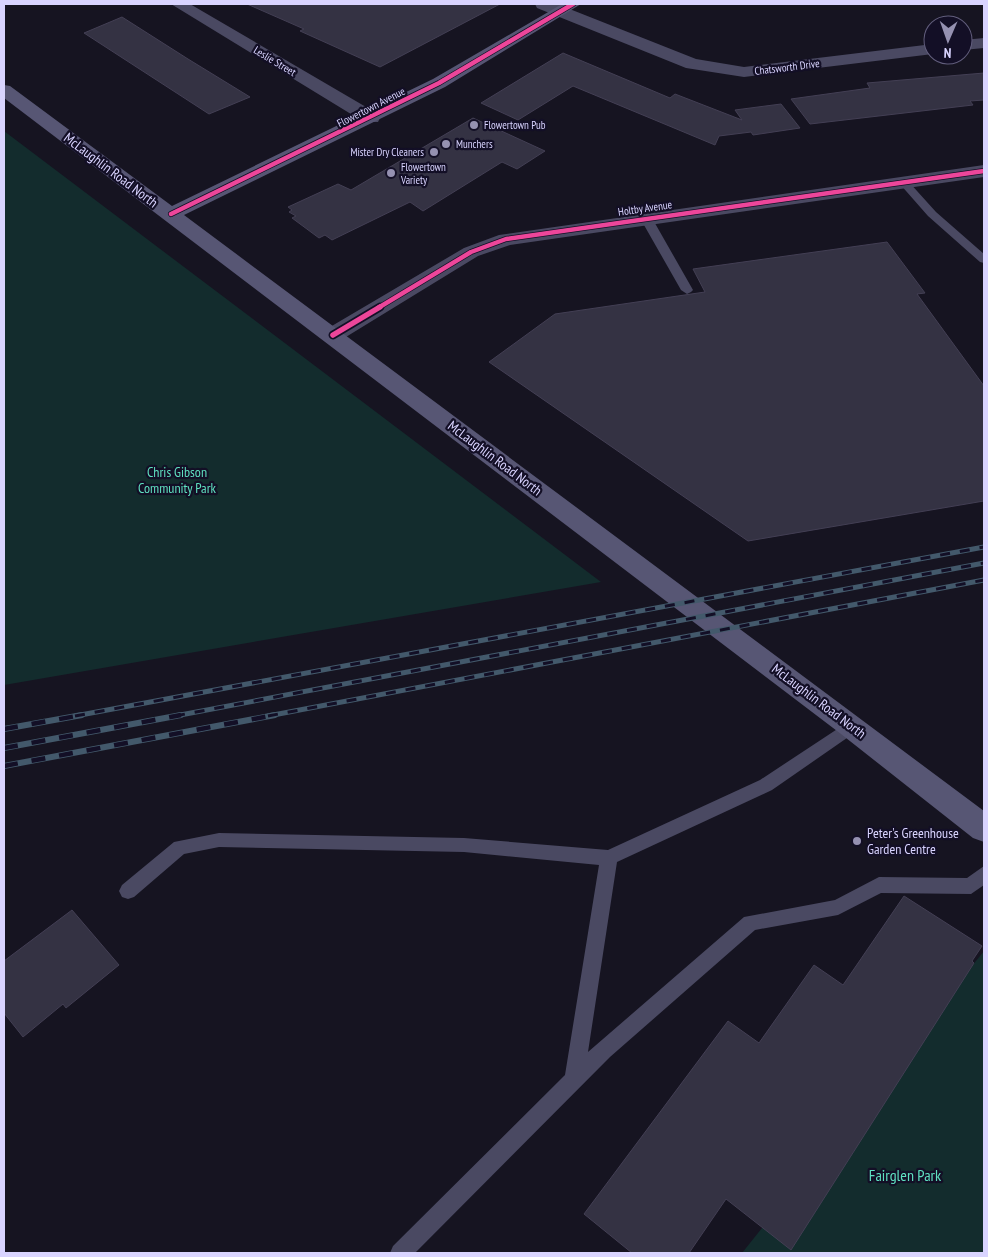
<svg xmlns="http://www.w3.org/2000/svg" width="988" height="1257" font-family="'PT Sans Narrow',sans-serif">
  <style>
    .green { fill: #132c2d }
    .building { fill: #343243; stroke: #433f54 }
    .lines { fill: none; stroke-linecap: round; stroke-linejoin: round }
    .lane { fill: #4a4962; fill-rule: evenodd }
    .street { fill: #4a4962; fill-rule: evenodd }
    .secondary { fill: #575674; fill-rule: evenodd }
    .rail-far1-casing { stroke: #43596b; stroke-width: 5 }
    .rail-casing { stroke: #43596b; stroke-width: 6 }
    .rail-far1 { stroke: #130f26; stroke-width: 3; stroke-dasharray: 10; stroke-linecap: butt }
    .rail { stroke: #130f26; stroke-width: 4.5; stroke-dasharray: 14; stroke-linecap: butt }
    .cycleway-far1-casing { stroke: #130f26; stroke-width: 6 }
    .cycleway-casing { stroke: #130f26; stroke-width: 9 }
    .cycleway-far1 { stroke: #ed469a; stroke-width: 4.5 }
    .cycleway { stroke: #ed469a; stroke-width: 5.5 }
    .poi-dot { fill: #9591b1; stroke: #130f26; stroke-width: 2 }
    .labels { text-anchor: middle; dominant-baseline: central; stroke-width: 4.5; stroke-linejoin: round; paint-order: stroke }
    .far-street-label { font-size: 11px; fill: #d9d4ff; stroke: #130f26 }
    .far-poi-label { font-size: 11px; fill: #d9d4ff; stroke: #130f26; text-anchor: start }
    .street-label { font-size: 14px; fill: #d9d4ff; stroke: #130f26 }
    .park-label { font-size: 14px; fill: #5fe0c0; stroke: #130f26 }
    .poi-label { font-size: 14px; fill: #d9d4ff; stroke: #130f26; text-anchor: start }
    .near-park-label { font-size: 16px; fill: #5fe0c0; stroke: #130f26 }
  </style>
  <rect width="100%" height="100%" fill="#161421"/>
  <path class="green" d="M4 131 601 582 4 685Z
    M984 951V1253H742Z"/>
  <path class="building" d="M247 4H500L380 67 300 31 304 29Z
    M122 17 188 59 250 97 209 114 84 33Z
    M563 53 670 98 675 94 742 120 735 110 781 104 800 128 753 135 751 132 719 136 715 145 573 86 518 120 481 103Z
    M984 73V100L970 101 973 105 810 124 791 99 870 88 867 83Z
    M473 118 545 151 517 169 502 162 423 211 410 202 332 240 325 235 319 238 292 218 296 216 289 212 292 210 288 207 338 184 351 190Z
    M887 242 925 293 917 294 984 386V501L748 541 489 362 555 314 705 292 693 269Z
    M904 896 982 946 972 961 974 963 791 1250 726 1199 689 1253H632L584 1214 728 1021 759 1043 814 965 843 985Z
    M72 910 119 965 66 1008 63 1004 23 1037 4 1013V961Z"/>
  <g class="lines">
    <path class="lane" d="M904 180 908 181 936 212 984 254V263L980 262 928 216 899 183Z
      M646 215 652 218 693 290 691 292 687 294 681 290 640 218Z
      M851 720 857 721 859 726 857 731 772 790 617 862 588 1052 744 917 835 900 879 877 967 878 984 866V885L971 894 881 893 838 915 755 930 610 1057 415 1253H390L393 1246 565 1075 599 865 464 852 219 847 184 854 134 897 128 899 122 897 119 891 122 885 174 842 219 833 464 838 608 850 760 780Z"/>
    <path class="street" d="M171 4H190L378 114 380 118 378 122H364Z
      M535 4H557L696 59 744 67 933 44V54L744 77 686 68 537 8Z
      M984 38V48L963 50V40Z
      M984 165V177L510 245 478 256 341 340 333 342 325 340 322 335 325 330 464 248 499 235Z"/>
    <path class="secondary" d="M562 4H581L445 87 184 215 984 811V842L973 838 841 734 4 98V85L10 86 172 206 433 79Z"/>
    <g class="rail-far1-casing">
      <path id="rail-far1" d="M75 716 984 547
        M175 716 984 563
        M268 716 984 580"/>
    </g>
    <g class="rail-casing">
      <path id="rail" d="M4 729 82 715
        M4 748 181 715
        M4 766 275 715"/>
    </g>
    <use href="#rail-far1" class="rail-far1"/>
    <use href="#rail" class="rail"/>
    <g class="cycleway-far1-casing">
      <path id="cycleway-far1" d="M171 214 439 83 573 4
        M378 308 471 252 506 239 984 171"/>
    </g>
    <g class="cycleway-casing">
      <path id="cycleway" d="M333 335 380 307"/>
    </g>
    <use href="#cycleway-far1" class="cycleway-far1"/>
    <use href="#cycleway" class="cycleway"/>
  </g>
  <g class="poi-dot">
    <circle cx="474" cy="125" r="5"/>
    <circle cx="446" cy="144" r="5"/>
    <circle cx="434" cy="152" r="5"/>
    <circle cx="391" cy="173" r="5"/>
    <circle cx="857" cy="841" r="5"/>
  </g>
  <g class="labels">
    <g class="far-street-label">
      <text transform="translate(275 61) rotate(31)">Leslie Street</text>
      <text transform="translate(787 67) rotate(-7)">Chatsworth Drive</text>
      <text transform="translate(371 107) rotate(-27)">Flowertown Avenue</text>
      <text transform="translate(645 208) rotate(-8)">Holtby Avenue</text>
    </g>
    <g class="far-poi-label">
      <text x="484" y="125">Flowertown Pub</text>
      <text x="456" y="144">Munchers</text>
      <text x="424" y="152" text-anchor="end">Mister Dry Cleaners</text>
      <text x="401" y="167">Flowertown<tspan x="401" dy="13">Variety</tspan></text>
    </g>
    <g class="street-label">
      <text transform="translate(111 170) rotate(37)">McLaughlin Road North</text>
      <text transform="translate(495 458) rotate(37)">McLaughlin Road North</text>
      <text transform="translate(819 701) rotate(37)">McLaughlin Road North</text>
    </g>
    <g class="park-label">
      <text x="177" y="472">Chris Gibson<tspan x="177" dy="16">Community Park</tspan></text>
    </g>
    <g class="poi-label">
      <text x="867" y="833">Peter's Greenhouse<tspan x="867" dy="16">Garden Centre</tspan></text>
    </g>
    <g class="near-park-label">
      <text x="905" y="1175">Fairglen Park</text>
    </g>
  </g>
  <rect width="988" height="1257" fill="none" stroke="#d9d4ff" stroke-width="10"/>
  <g transform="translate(948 40) rotate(182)"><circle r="24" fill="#130f26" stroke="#625e7d"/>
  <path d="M0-4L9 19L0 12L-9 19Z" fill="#9591b1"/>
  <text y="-8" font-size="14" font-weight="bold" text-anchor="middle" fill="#d9d4ff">N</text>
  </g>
</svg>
